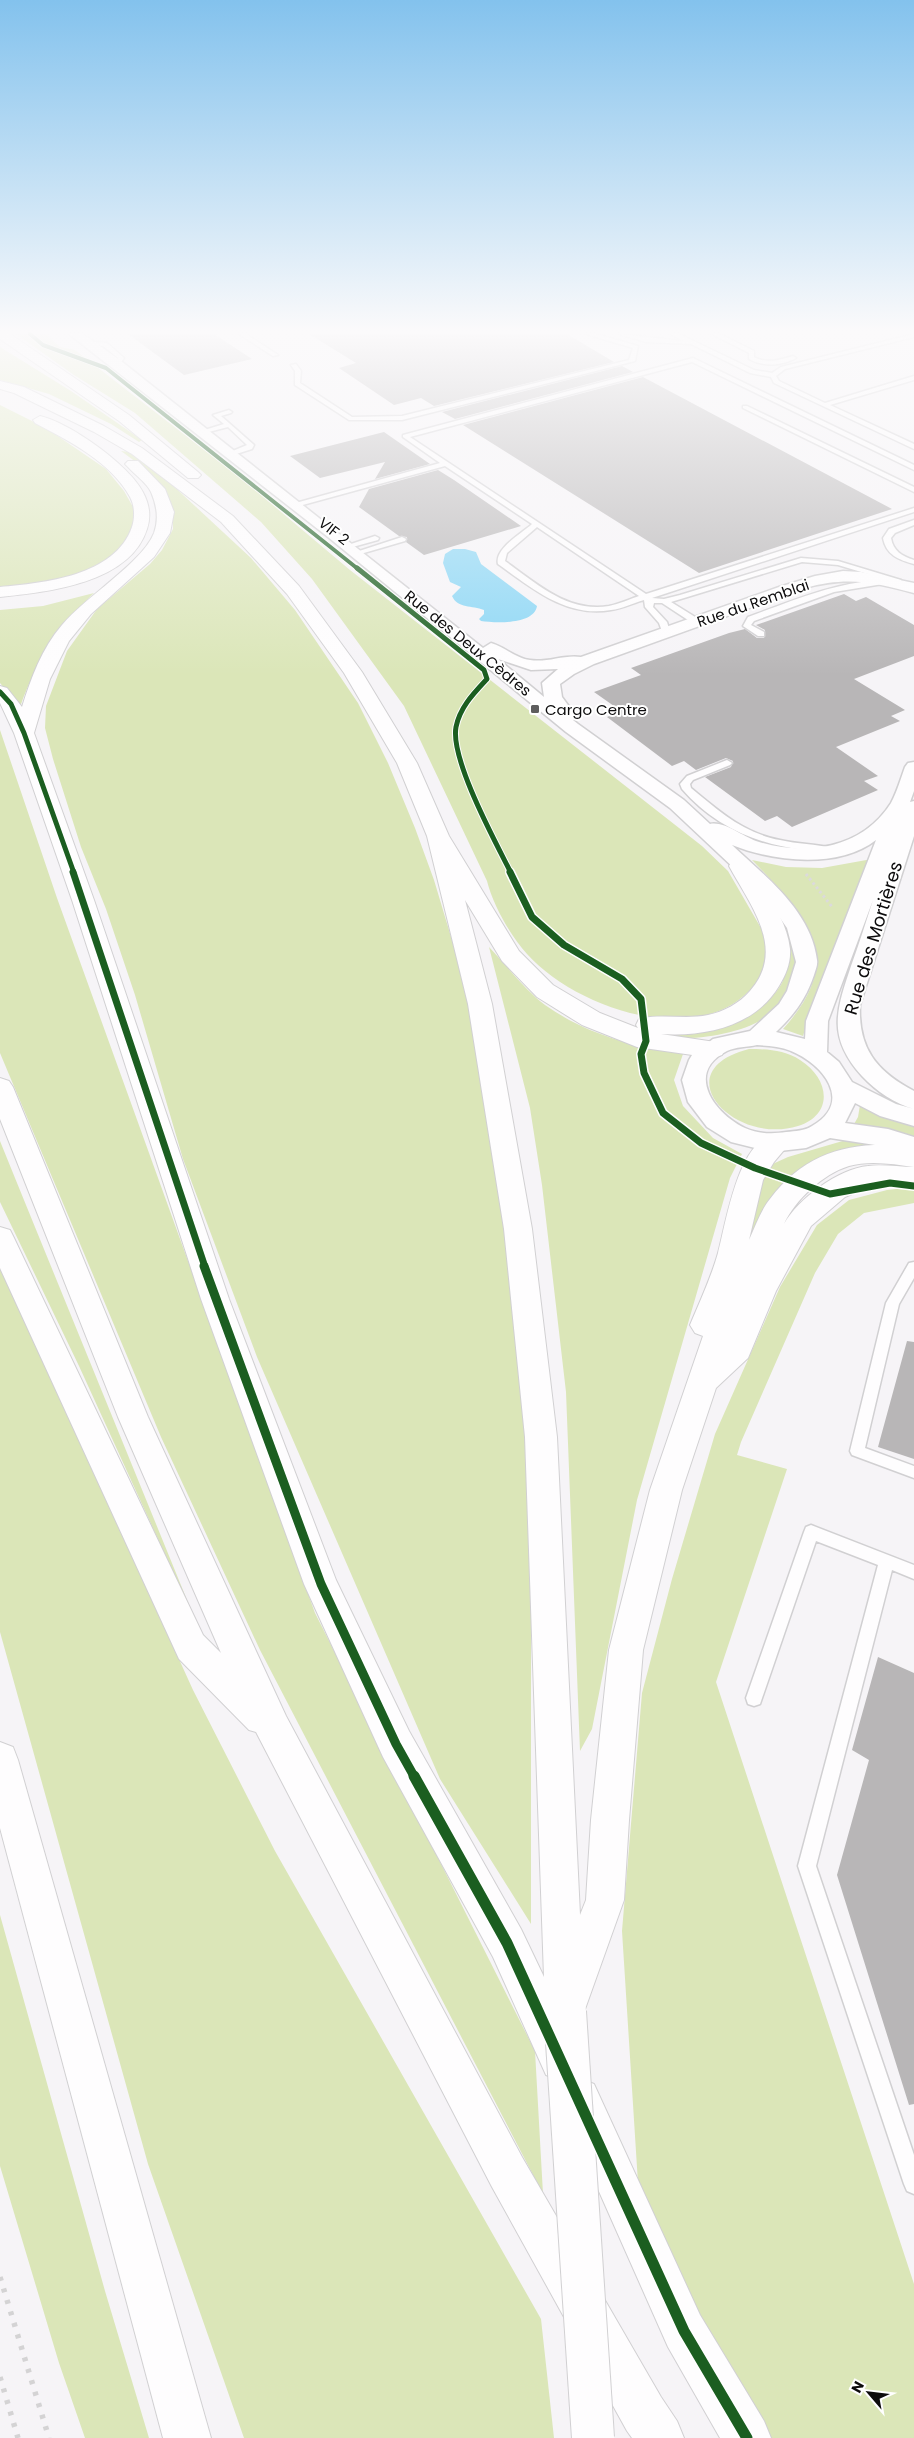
<svg xmlns="http://www.w3.org/2000/svg" width="914" height="2438" font-family="Poppins,sans-serif">
  <style>
    .green { fill: #dbe6b8 }
    .water { fill: #8dd7f5 }
    .building { fill: #b8b6b7 }
    .lines { fill: none; stroke-linecap: round; stroke-linejoin: round }
    .lane-casing { stroke: #d1d0d2; stroke-width: 3 }
    .street-casing { stroke: #d1d0d2; stroke-width: 3 }
    .secondary-casing { stroke: #d1d0d2; stroke-width: 2 }
    .highway-casing { stroke: #d1d0d2; stroke-width: 2 }
    .path { stroke: #dcdadc; stroke-width: 3; stroke-dasharray: 2.5 3; stroke-linecap: butt }
    .lane { fill: #fefdfe; fill-rule: evenodd }
    .street { fill: #fefdfe; fill-rule: evenodd }
    .secondary { fill: #fefdfe; fill-rule: evenodd }
    .highway { fill: #fefdfe; fill-rule: evenodd }
    .rail { stroke: #d4d3d4; stroke-width: 5.5; stroke-dasharray: 4 8; stroke-linecap: butt }
    .secondary-bridge-casing { stroke: #d1d0d2; stroke-width: 44; stroke-linecap: butt }
    .secondary-bridge { stroke: #fefdfe; stroke-width: 42 }
    .cycleway-far4-casing { stroke: #fff; stroke-width: 5.5 }
    .cycleway-far3-casing { stroke: #fff; stroke-width: 7 }
    .cycleway-far2-casing { stroke: #fff; stroke-width: 10 }
    .cycleway-far1-casing { stroke: #fff; stroke-width: 12 }
    .cycleway-casing { stroke: #fff; stroke-width: 14 }
    .cycleway-far4 { stroke: #1b5e20; stroke-width: 4 }
    .cycleway-far3 { stroke: #1b5e20; stroke-width: 5 }
    .cycleway-far2 { stroke: #1b5e20; stroke-width: 7 }
    .cycleway-far1 { stroke: #1b5e20; stroke-width: 9 }
    .cycleway { stroke: #1b5e20; stroke-width: 11 }
    .poi-dot { fill: #5e5d5e; stroke: #fff; stroke-width: 2 }
    .labels { text-anchor: middle; dominant-baseline: central; stroke-width: 4; stroke-linejoin: round; paint-order: stroke }
    .far-street-label { font-size: 15px; fill: #0c0b0c; stroke: #fff }
    .far-poi-label { font-size: 15px; fill: #0c0b0c; stroke: #fff; text-anchor: start }
    .street-label { font-size: 18px; fill: #0c0b0c; stroke: #fff }
  </style>
  <rect width="100%" height="100%" fill="#f6f4f7"/>
  <path class="green" d="M16 334H46L60 347 75 350 243 480 350 570 702 846 728 871 772 947C768 957 765 971 759 979 707 1054 577 1010 527 954 510 935 493 905 487 881L404 706 312 579 261 522 135 413 74 375Z
    M0 347 71 391 142 440 139 442 111 424 49 394 0 380Z
    M0 405 46 428 106 469 124 491 137 514 133 532 123 546 106 560 82 572 48 582 0 587Z
    M121 451 129 452 167 480 251 558 295 610 358 703 388 763 415 828 434 880 460 967 479 1047 521 1328 531 1615V1924L440 1779 257 1357 183 1159 135 995 106 909 81 847 53 759 45 728 46 706 67 651 97 609 150 564 162 550 173 529V512L144 468Z
    M94 593C55 631 39 655 20 707L0 683V610L43 606Z
    M0 730 57 898 315 1613 535 2051 543 2194 260 1650 161 1437 0 1053Z
    M872 859 813 1004 803 1036 783 1029C848 957 807 917 752 860L786 867 822 868Z
    M773 906C783 921 798 938 798 957 798 963 794 970 793 976 789 988 785 999 776 1009 752 1034 692 1042 659 1037L661 1033C704 1034 741 1030 771 998 776 992 784 983 784 975 785 956 776 926 773 906Z
    M489 947C505 964 527 992 545 1005 586 1034 634 1047 683 1054L674 1080 683 1106 713 1138 742 1154 730 1178 637 1500 592 1729 580 1751 566 1392 542 1185 530 1108Z
    M749 1049C767 1049 785 1050 800 1060 829 1078 835 1114 798 1126 734 1146 663 1071 749 1049Z
    M860 1105 877 1114 914 1125V1140L853 1126 858 1117Z
    M846 1140 867 1141 871 1146 835 1152 749 1238 758 1180 766 1167 788 1157Z
    M0 1141 15 1178 198 1627 79 1366 0 1202Z
    M914 1187V1203L864 1213 838 1234 815 1273 741 1442 737 1455 787 1469 716 1682 914 2284V2438H759L744 2411 638 2183 622 1931 642 1693 672 1579 715 1434 780 1287 817 1225 849 1200 887 1190Z
    M0 1266 193 1690 275 1851 541 2319 554 2438H244L148 2164 0 1632Z
    M0 1915 105 2291 149 2438H85L59 2363 0 2166Z"/>
  <path class="water" d="M453 549H465L476 552 481 564 537 606C534 625 495 623 481 621L479 619 484 614V610C472 605 458 609 452 596L461 587 450 582 443 563 445 554Z"/>
  <path class="building" d="M128 334H214L252 359 184 375Z
    M309 334H567L614 362 434 406 421 398 394 405 339 368 356 363Z
    M622 366 633 372 455 419 442 412Z
    M643 377 892 509 699 573 463 425Z
    M384 432 430 464 375 479 385 462 320 478 290 456Z
    M438 470 454 480 521 526 424 555 406 542 407 537 399 536 359 507 369 489Z
    M844 594 856 601 866 597 914 625V656L854 679 905 710 891 716 900 721 836 747 878 776 864 781 878 790 792 827 777 816 765 821 705 777 731 767 733 761 726 758 696 770 684 761 672 766 607 717 621 711 594 692 641 675 631 668 729 633 745 629 757 638H764L765 630 756 625Z
    M907 1341 914 1342V1459L878 1447Z
    M878 1657 914 1673V2104L909 2105 837 1875 869 1760 852 1750Z"/>
  <g class="lines">
    <g class="lane-casing">
      <path id="lane" d="M239 334H246L278 355 273 356Z
        M586 334H596L638 346 635 361 402 420H349L295 385V371L291 365 296 364 301 371 300 383 352 417 402 416 629 360 633 348Z
        M619 334 683 341 671 334H679L754 370 772 373 781 367 914 334V337L785 369 776 376 779 381 825 403 914 376V380L830 405 914 444V449L774 383 771 377 750 373 691 344 646 342Z
        M712 334H720L754 351V357C767 364 780 360 793 356L796 358C782 366 763 367 749 359V353Z
        M83 341 107 343 124 358 119 365H115L118 358 103 346 85 344Z
        M693 358 914 465V470L692 362 410 437 646 594 914 508V512L652 598 664 599 680 595 801 558 838 561 901 580V584L838 565 802 562 671 602 700 620V624H694L662 603H654L653 607 667 622 670 632 666 634H663L659 623 645 607 644 600C633 603 622 609 611 610 566 618 532 588 498 564 494 549 522 533 532 524L445 466 299 506 292 504 440 463 403 437V435ZM537 527 639 596C630 599 619 604 609 606 568 613 536 583 505 561L507 553Z
        M743 406H747L914 487V492L743 408Z
        M229 410 232 412 231 413 221 416 254 445 252 449 230 456 227 454 228 453 247 445 228 427 201 434 198 432 224 424 213 415Z
        M914 520V525L895 533 891 538C893 551 902 556 914 560V564C899 560 886 555 883 538L889 529Z
        M375 536 379 538 378 540 349 548 345 546Z
        M402 537 406 539 405 541 357 555 353 553Z
        M880 580 884 582 883 584 834 592 754 621 751 625 764 632V636H758L743 626 748 617C792 601 833 583 880 580Z
        M727 760 732 763 730 765 693 780 690 784 691 788C719 811 743 833 780 840 797 844 816 844 833 848V852C824 854 812 851 803 850 756 844 714 826 682 789L680 784 687 776Z
        M914 1262V1278L899 1304 865 1448 914 1466V1478L852 1455 850 1451 886 1303 909 1263Z
        M811 1525 914 1565V1579L892 1570 816 1866 914 2155V2194L907 2191 904 2184 798 1866 878 1565 816 1541 760 1704 754 1706 748 1704 746 1698 804 1532 806 1527Z"/>
    </g>
    <g class="street-casing">
      <path id="street" d="M69 334H83L121 361 483 648 491 643C505 647 515 658 530 660 547 663 565 654 581 657L779 587 815 576 843 571 861 572 914 583V593C873 582 847 576 805 588L594 664 574 674 560 684 562 697 576 716 573 720 578 724 684 800 710 824C724 821 742 836 756 841 805 857 862 849 891 803 897 792 901 778 905 767L908 763 914 762V791L910 802 914 801V836L860 1005C858 1048 876 1071 914 1091V1109C895 1104 876 1091 862 1076 827 1037 836 1011 851 966 859 944 866 922 873 900L828 1021 827 1052 839 1062 852 1082 896 1104 914 1109V1126L880 1116 855 1103 845 1123 888 1129 914 1137V1155L888 1147 830 1138 806 1148 771 1152 731 1142 707 1127 688 1102 682 1080 689 1060 692 1055 713 1039 750 1031 779 1004 787 991 796 962 787 928 767 899 670 808 566 732 328 537ZM498 659 531 670 558 669 542 683 544 697ZM876 840 806 1021 805 1039 776 1032C794 1015 806 999 814 975 815 971 818 965 817 960 811 911 766 877 732 845 774 862 839 869 876 840ZM757 1045C768 1046 780 1046 791 1051 823 1064 854 1102 812 1126 804 1131 796 1131 786 1132 773 1134 758 1134 745 1128 715 1114 684 1073 727 1051 735 1047 748 1047 757 1045Z"/>
    </g>
    <g class="secondary-casing">
      <path id="secondary" d="M0 334H10L129 415 198 472 201 475 198 478H188L119 421 0 339Z
        M0 381 24 387 104 426 142 448 233 516 299 586 362 672 417 763 449 836 519 951 553 985 600 1013 638 1028 636 1025 639 1019C660 1013 685 1020 708 1015 723 1012 740 1003 750 991 787 949 750 905 729 866L732 861 740 859 748 861 751 866C765 892 787 919 790 949 791 962 786 975 779 986 755 1026 706 1037 661 1034L722 1043 725 1049 722 1055 713 1058 637 1047 582 1025 537 997 502 961 465 900 492 1004 532 1229 557 1437 580 1915 586 1900 591 1820 609 1650 650 1490 703 1336 695 1333 690 1325C700 1301 711 1278 718 1253 726 1225 740 1122 786 1136L790 1143 774 1162 763 1180 749 1240C755 1227 761 1210 770 1199 806 1150 857 1139 914 1147V1167C894 1164 869 1160 849 1166 823 1174 795 1200 784 1224 798 1199 838 1169 868 1166 882 1164 899 1167 914 1167V1187L870 1186 845 1197 811 1226 776 1291 748 1358 716 1388 682 1490 643 1650 629 1820 624 1900 579 2026 569 2031 582 2060 576 2075 561 2081 546 2075 493 1957 383 1757 304 1584 201 1299 72 900 14 733 0 703V686L7 688 22 707C31 678 42 648 62 625 85 597 142 563 154 533 159 519 157 506 151 492 147 483 135 475 128 467L125 464 128 461H138L165 489 174 512 170 533 154 557 91 614 69 641 50 679 34 733 94 900 229 1299 336 1580 409 1731 521 1929 544 1977 525 1437 504 1229 468 1004 427 836 397 763 344 673 287 594 221 522 132 454 94 432 14 393 0 389Z
        M40 416C65 422 99 446 118 463 137 480 156 502 147 529 130 583 49 592 0 597V587C44 583 115 576 132 527 135 518 135 506 130 497 111 462 69 441 35 423L33 420Z
        M0 1078 9 1081 13 1087 148 1417 286 1716 522 2157 661 2397 677 2421 684 2438H632L627 2431 492 2187 256 1732 249 1730 179 1659 0 1268V1227L10 1230 14 1238 203 1635 221 1653 118 1417 0 1119Z
        M579 2078 594 2084 700 2315 764 2421 771 2438H720L668 2347 558 2099 564 2084Z"/>
    </g>
    <g class="highway-casing">
      <path id="highway" d="M0 1742 13 1747 18 1760 211 2438H163L0 1828Z"/>
    </g>
    <path class="path" d="M806 874 833 908"/>
    <use href="#lane" class="lane"/>
    <use href="#street" class="street"/>
    <use href="#secondary" class="secondary"/>
    <use href="#highway" class="highway"/>
    <path class="rail" d="M0 2277 49 2438
      M0 2377 18 2438"/>
    <g class="secondary-bridge-casing">
      <path id="secondary-bridge" d="M565 2012 593 2438"/>
    </g>
    <use href="#secondary-bridge" class="secondary-bridge"/>
    <g class="cycleway-far4-casing">
      <path id="cycleway-far4" d="M30 334 43 345 106 368 358 569"/>
    </g>
    <g class="cycleway-far3-casing">
      <path id="cycleway-far3" d="M357 568 484 670 487 679C474 693 460 707 456 727 450 759 496 843 511 873
        M0 692 11 704 24 733 74 873"/>
    </g>
    <g class="cycleway-far2-casing">
      <path id="cycleway-far2" d="M73 872 205 1267
        M510 872 532 917 564 945 622 979 641 999 646 1041 641 1054 644 1073 663 1113 701 1143 755 1168 830 1194 890 1183 914 1186"/>
    </g>
    <g class="cycleway-far1-casing">
      <path id="cycleway-far1" d="M204 1266 321 1584 396 1744 415 1778"/>
    </g>
    <g class="cycleway-casing">
      <path id="cycleway" d="M414 1776 507 1943 684 2331 747 2438"/>
    </g>
    <use href="#cycleway-far4" class="cycleway-far4"/>
    <use href="#cycleway-far3" class="cycleway-far3"/>
    <use href="#cycleway-far2" class="cycleway-far2"/>
    <use href="#cycleway-far1" class="cycleway-far1"/>
    <use href="#cycleway" class="cycleway"/>
  </g>
  <linearGradient id="sky" x2="0" y2="1"><stop stop-color="#83c2ed"/><stop offset="0.49" stop-color="#fbfafb"/><stop offset="1" stop-color="#fbfafb" stop-opacity="0"/></linearGradient>
  <rect width="914" height="675" fill="url(#sky)"/>
  <rect class="poi-dot" x="530" y="704" width="10" height="10" rx="2.5"/>
  <g class="labels">
    <g class="far-street-label">
      <text transform="translate(334 531) rotate(38)">VIF 2</text>
      <text transform="translate(753 603) rotate(-19)">Rue du Remblai</text>
      <text transform="translate(468 643) rotate(39)">Rue des Deux Cèdres</text>
    </g>
    <g class="far-poi-label">
      <text x="545" y="709">Cargo Centre</text>
    </g>
    <g class="street-label">
      <text transform="translate(873 938) rotate(-73)">Rue des Mortières</text>
    </g>
  </g>
  <g transform="translate(869 2393) rotate(298)" stroke="#ffffff" stroke-width="4" paint-order="stroke">
  <path d="M0-4L9 19L0 12L-9 19Z" fill="#0c0b0c"/>
  <text y="-8" font-size="14" font-weight="bold" text-anchor="middle" fill="#0c0b0c">N</text>
  </g>
</svg>
